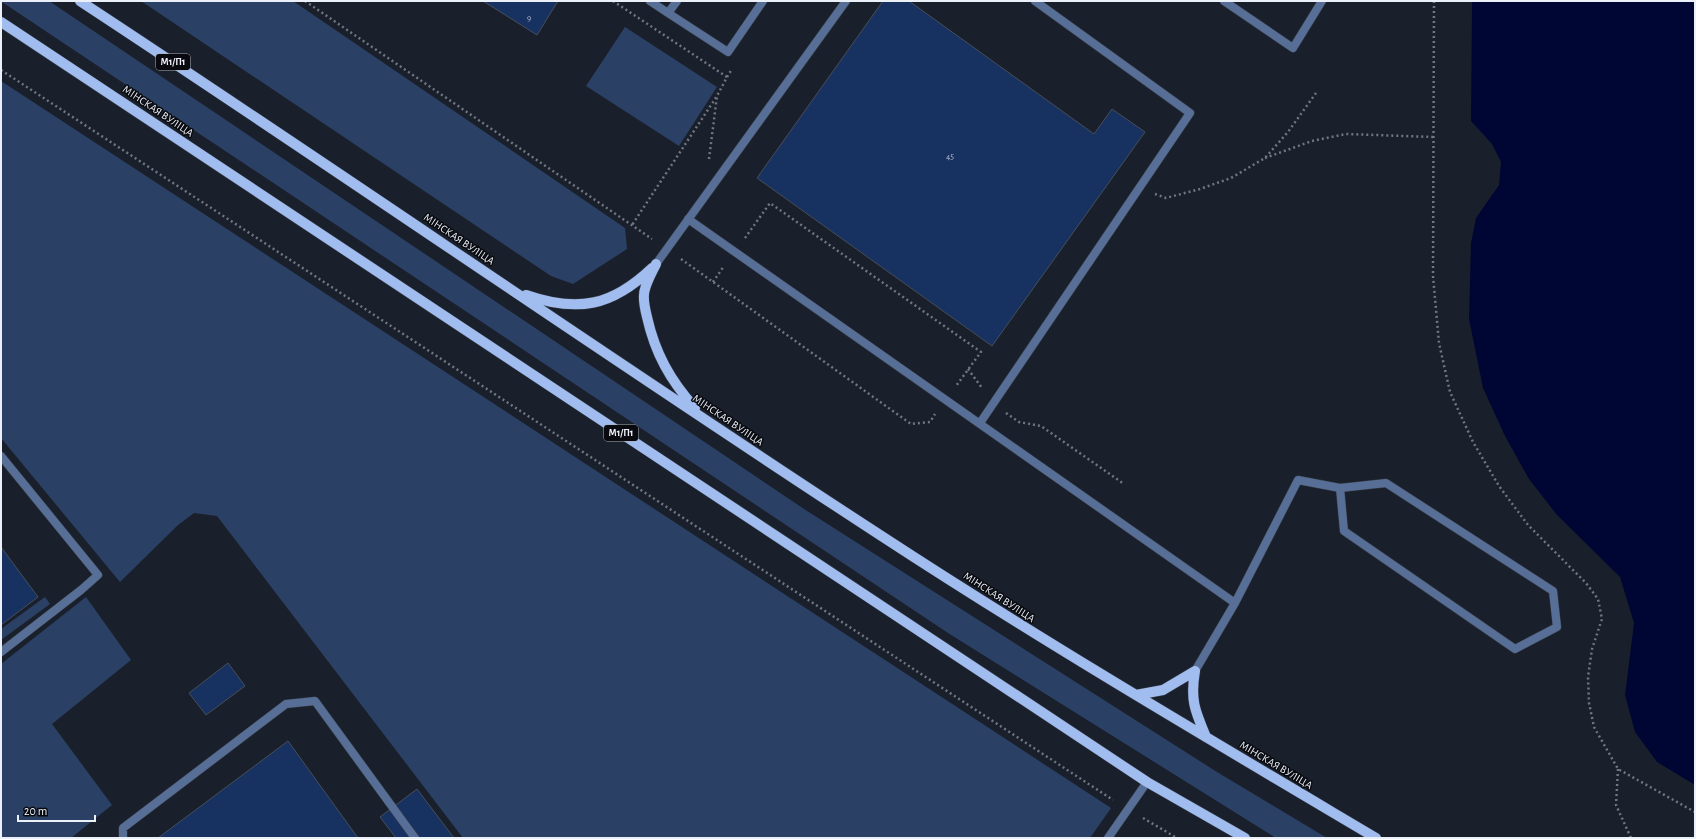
<svg xmlns="http://www.w3.org/2000/svg" width="1696" height="839" font-family="'Alegreya Sans',sans-serif">
  <style>
    .green { fill: #2b4065 }
    .water { fill: #000634 }
    .building { fill: #173161; stroke: #474e5a }
    .lines { fill: none; stroke-linecap: round; stroke-linejoin: round }
    .service-casing { stroke: #373d48; stroke-width: 9 }
    .primary-casing { stroke: #373d48; stroke-width: 11 }
    .path { stroke: #717680; stroke-width: 2.5; stroke-dasharray: 2 3; stroke-linecap: butt }
    .service { stroke: #576e96; stroke-width: 8 }
    .primary { stroke: #a1bdef; stroke-width: 10 }
    .labels { text-anchor: middle; dominant-baseline: central; stroke-width: 3; stroke-linejoin: round; paint-order: stroke }
    .number-label { font-size: 9px; fill: #b7c0d2 }
    .shield { fill: #080a0f; stroke: #a8abb2; stroke-width: 1 }
    .shield-label { font-size: 10px; font-weight: bold; fill: #ecf0f8 }
    .street-label { font-size: 11px; fill: #ecf0f8; stroke: #080a0f }
  </style>
  <rect width="100%" height="100%" fill="#1a202b"/>
  <path class="green" d="M49 1 804 509 1217 772 1327 838H1276L948 633 2 2Z
    M141 1H293L625 228 627 249 573 284 551 276Z
    M625 27 717 87 679 146 586 86Z
    M1 81 1111 808 1090 838H463L217 516 194 513 178 525 120 582 1 438Z
    M45 597 50 604 1 640V629Z
    M86 597 131 660 52 724 112 805 71 838H1V664Z"/>
  <path class="water" d="M1472 1H1695V785L1657 762 1635 732 1625 695 1634 623 1620 577 1557 515 1529 479 1505 436 1483 388 1469 319 1471 243 1476 218 1499 185 1501 162 1492 144 1471 121Z"/>
  <path class="building" d="M483 1H558L537 35Z
    M883 1H909L1094 134 1112 109 1145 132 992 346 757 178Z
    M1 547 38 597 1 625Z
    M228 663 245 686 206 715 189 693Z
    M288 741 358 838H158Z
    M417 789 454 838H396L380 817Z"/>
  <g class="lines">
    <g class="service-casing">
      <path id="service" d="M650 1 668 13 677 1
        M1224 1 1293 48 1322 1
        M668 13 728 52 763 1
        M688 219 1235 603 1195 671
        M656 264 846 1
        M980 423 1190 113 1035 1
        M1 456 98 575 81 590 1 652
        M1235 603 1298 480 1340 488 1344 531 1515 649 1557 627 1553 591 1386 483 1340 488
        M123 838V828L286 704 315 701 415 838
        M1108 838 1147 782"/>
    </g>
    <g class="primary-casing">
      <path id="primary" d="M80 1C348 177 611 360 880 535 1042 641 1209 739 1376 838
        M1 22 1147 782 1245 838
        M656 264C652 272 647 281 645 289 642 297 645 309 647 317 655 353 670 380 695 408
        M526 295C578 313 612 306 652 268
        M1195 671C1190 700 1195 711 1206 737
        M1136 695 1163 690 1195 671"/>
    </g>
    <path class="path" d="M305 1 652 239
      M613 1 727 77 717 96 632 225
      M1434 1 1433 276 1439 343 1450 392 1473 442 1499 486 1528 525 1586 583 1598 599 1602 619 1592 649 1588 677 1589 703 1594 727 1618 769 1695 812
      M1 70 1113 800
      M727 77 732 69
      M1265 158 1312 141 1346 134 1433 137
      M709 159 717 96
      M1155 194 1166 198 1200 189 1231 178 1265 158 1288 132 1316 93
      M745 238 770 203 981 352 956 386
      M681 259 911 424 930 422 935 414
      M713 282 724 266
      M968 369 982 388
      M1006 413 1019 422 1041 426 1124 484
      M1618 769 1616 805 1631 838
      M1143 818 1177 838"/>
    <use href="#service" class="service"/>
    <use href="#primary" class="primary"/>
  </g>
  <g class="labels">
    <g class="number-label">
      <text x="529" y="18">9</text>
      <text x="950" y="156">45</text>
    </g>
    <g class="shield">
      <rect x="156" y="54" width="34" height="16" rx="3"/>
      <rect x="604" y="425" width="34" height="16" rx="3"/>
    </g>
    <g class="shield-label">
      <text x="173" y="62">М1/П1</text>
      <text x="621" y="433">М1/П1</text>
    </g>
    <g class="street-label">
      <text transform="translate(158 111) rotate(34)">МІНСКАЯ ВУЛІЦА</text>
      <text transform="translate(459 239) rotate(34)">МІНСКАЯ ВУЛІЦА</text>
      <text transform="translate(728 420) rotate(34)">МІНСКАЯ ВУЛІЦА</text>
      <text transform="translate(999 597) rotate(33)">МІНСКАЯ ВУЛІЦА</text>
      <text transform="translate(1276 765) rotate(31)">МІНСКАЯ ВУЛІЦА</text>
    </g>
  </g>
  <rect width="1696" height="839" fill="none" stroke="#ecf0f8" stroke-width="4"/>
  <path d="M18 815v6h77v-6" fill="none" stroke="#ecf0f8" stroke-width="2"/>
  <text x="24" y="815" font-size="12" fill="#ecf0f8" stroke="#080a0f" stroke-width="3" paint-order="stroke">20 m</text>
</svg>
